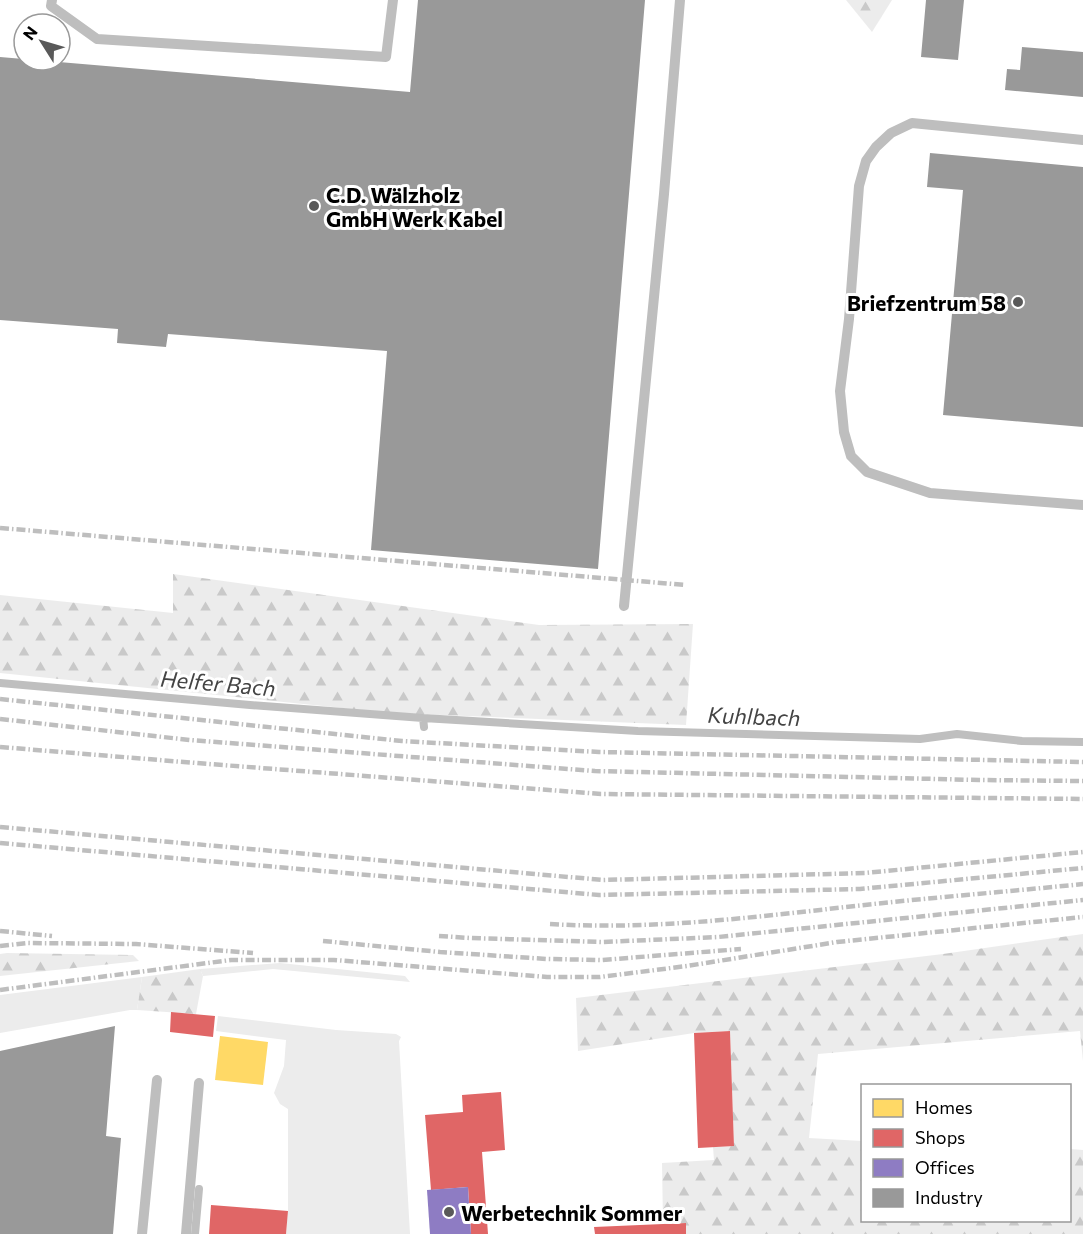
<svg xmlns="http://www.w3.org/2000/svg" width="1083" height="1234" font-family="Commissioner,sans-serif">
  <style>
    .grass { fill: #ececec }
    .forest { fill: url(#forest-firs) }
    .homes { fill: #ffd966 }
    .shops { fill: #e06666 }
    .offices { fill: #8e7cc3 }
    .industry { fill: #999 }
    .lines { fill: none; stroke-linecap: round; stroke-linejoin: round }
    .stream { stroke: #bfbfbf; stroke-width: 8 }
    .lane { stroke: #bebebe; stroke-width: 10 }
    .rail { stroke: #bebebe; stroke-width: 4.5; stroke-dasharray: 9 3 1.5 3; stroke-linecap: butt }
    .poi-dot { fill: #595959; stroke: #fff; stroke-width: 2 }
    .labels { text-anchor: middle; dominant-baseline: central; stroke-width: 6; stroke-linejoin: round; paint-order: stroke }
    .poi-label { font-size: 21px; font-weight: bold; fill: #000; stroke: #fff; text-anchor: start }
    .water-label { font-size: 22px; font-style: italic; fill: #444; stroke: #fff }
  </style>
  <defs>
    <pattern id="forest-firs" width="22" height="20" patternUnits="userSpaceOnUse" patternTransform="scale(1.5)"><rect width="22" height="20" fill="#ececec"/><path d="M5 1l3.5 6h-7zM16 11l3.5 6h-7z" fill="#c9c9c9"/></pattern>
  </defs>
  <rect width="100%" height="100%" fill="#fff"/>
  <path class="grass" d="M280 963 405 976 410 982 273 969 203 976 200 969Z
    M142 977 137 1010H130L0 1033V995Z
    M218 1016 336 1030 396 1034 401 1037 399 1041 410 1234H286L288 1211V1109L280 1104 274 1093 284 1066 286 1040 216 1031Z"/>
  <path class="forest" d="M846 0H892L872 32Z
    M173 574 539 625 693 624 686 725 392 713 0 673V595L173 613Z
    M1083 934V1061L1080 1031 818 1054 809 1138 862 1141V1220H1070V1149L1083 1150V1234H686V1223H663L662 1163 714 1160 713 1147 734 1146 730 1031 694 1033 578 1051 576 998 943 954Z
    M7 953 133 955 139 961 0 976V954Z
    M200 969 203 976 196 1014 137 1010 142 977Z"/>
  <path class="homes" d="M220 1036 268 1042 263 1085 215 1080Z"/>
  <path class="shops" d="M171 1012 215 1016 213 1037 170 1032Z
    M730 1031 734 1146 698 1148 694 1033Z
    M501 1092 505 1150 482 1152 488 1234H471L468 1187 431 1190 425 1115 463 1112 462 1095Z
    M211 1205 288 1211 286 1234H209Z
    M686 1223V1234H595L594 1227Z"/>
  <path class="offices" d="M468 1187 471 1234H430L427 1190Z"/>
  <path class="industry" d="M418 0H645L598 569 371 550 387 351 168 334 166 347 117 343 118 329 0 320V57L410 92Z
    M926 0H964L958 60 921 57Z
    M1022 47 1083 52V97L1005 90 1007 69 1020 70Z
    M930 153 1083 167V427L943 415 963 190 927 187Z
    M115 1026 106 1136 121 1138 113 1234H0V1051Z"/>
  <g class="lines">
    <path class="stream" d="M0 683 250 705 423 718 424 727
      M423 718 638 731 920 739 957 734 1022 741 1083 742
      M195 1234 199 1189"/>
    <path class="lane" d="M52 0 51 6 97 39 386 57 393 0
      M1083 140 912 123 891 133 876 147 866 161 859 186 849 319 840 391 844 432 851 456 867 472 930 493 1083 505
      M624 606 664 194 680 0
      M142 1234 157 1080
      M186 1234 199 1083"/>
    <path class="rail" d="M0 528 686 585
      M0 699 402 741 599 752 1083 762
      M0 719 190 740 595 771 979 780 1083 781
      M0 747 196 763 601 794 1083 799
      M0 827 603 880 865 873 1083 852
      M0 843 599 895 860 889 1083 868
      M550 924C649 930 748 918 846 907 925 898 1004 892 1083 884
      M0 931 52 936
      M439 936 470 938 603 942 718 937 1083 900
      M323 941 440 952 547 959 602 960 741 949
      M0 946 27 943 136 944 253 953
      M0 990 231 960H334L547 977H600L687 966 837 942 1083 917"/>
  </g>
  <g class="poi-dot">
    <circle cx="314" cy="206" r="6"/>
    <circle cx="1018" cy="302" r="6"/>
    <circle cx="449" cy="1212" r="6"/>
  </g>
  <g class="labels">
    <g class="poi-label">
      <text x="326" y="194">C.D. Wälzholz<tspan x="326" dy="24">GmbH Werk Kabel</tspan></text>
      <text x="1006" y="302" text-anchor="end">Briefzentrum 58</text>
      <text x="461" y="1212">Werbetechnik Sommer</text>
    </g>
    <g class="water-label">
      <text transform="translate(218 683) rotate(5)">Helfer Bach</text>
      <text transform="translate(754 716) rotate(2)">Kuhlbach</text>
    </g>
  </g>
  <rect x="861" y="1084" width="210" height="138" fill="#ffffff" stroke="#999999" stroke-width="1.5"/>
  <rect x="873" y="1099" width="30" height="18" fill="#ffd966" stroke="#999999" stroke-width="1.5"/>
  <text x="915" y="1114" font-size="18" fill="#000000">Homes</text>
  <rect x="873" y="1129" width="30" height="18" fill="#e06666" stroke="#999999" stroke-width="1.5"/>
  <text x="915" y="1144" font-size="18" fill="#000000">Shops</text>
  <rect x="873" y="1159" width="30" height="18" fill="#8e7cc3" stroke="#999999" stroke-width="1.5"/>
  <text x="915" y="1174" font-size="18" fill="#000000">Offices</text>
  <rect x="873" y="1189" width="30" height="18" fill="#999999" stroke="#999999" stroke-width="1.5"/>
  <text x="915" y="1204" font-size="18" fill="#000000">Industry</text>
  <g transform="translate(42 42) rotate(307)"><circle r="28" fill="#ffffff" stroke="#999999" stroke-width="1.5"/>
  <path d="M0-4.5L10 22L0 15L-10 22Z" fill="#595959"/>
  <text y="-9" font-size="16" font-weight="bold" text-anchor="middle" fill="#000000">N</text>
  </g>
</svg>
